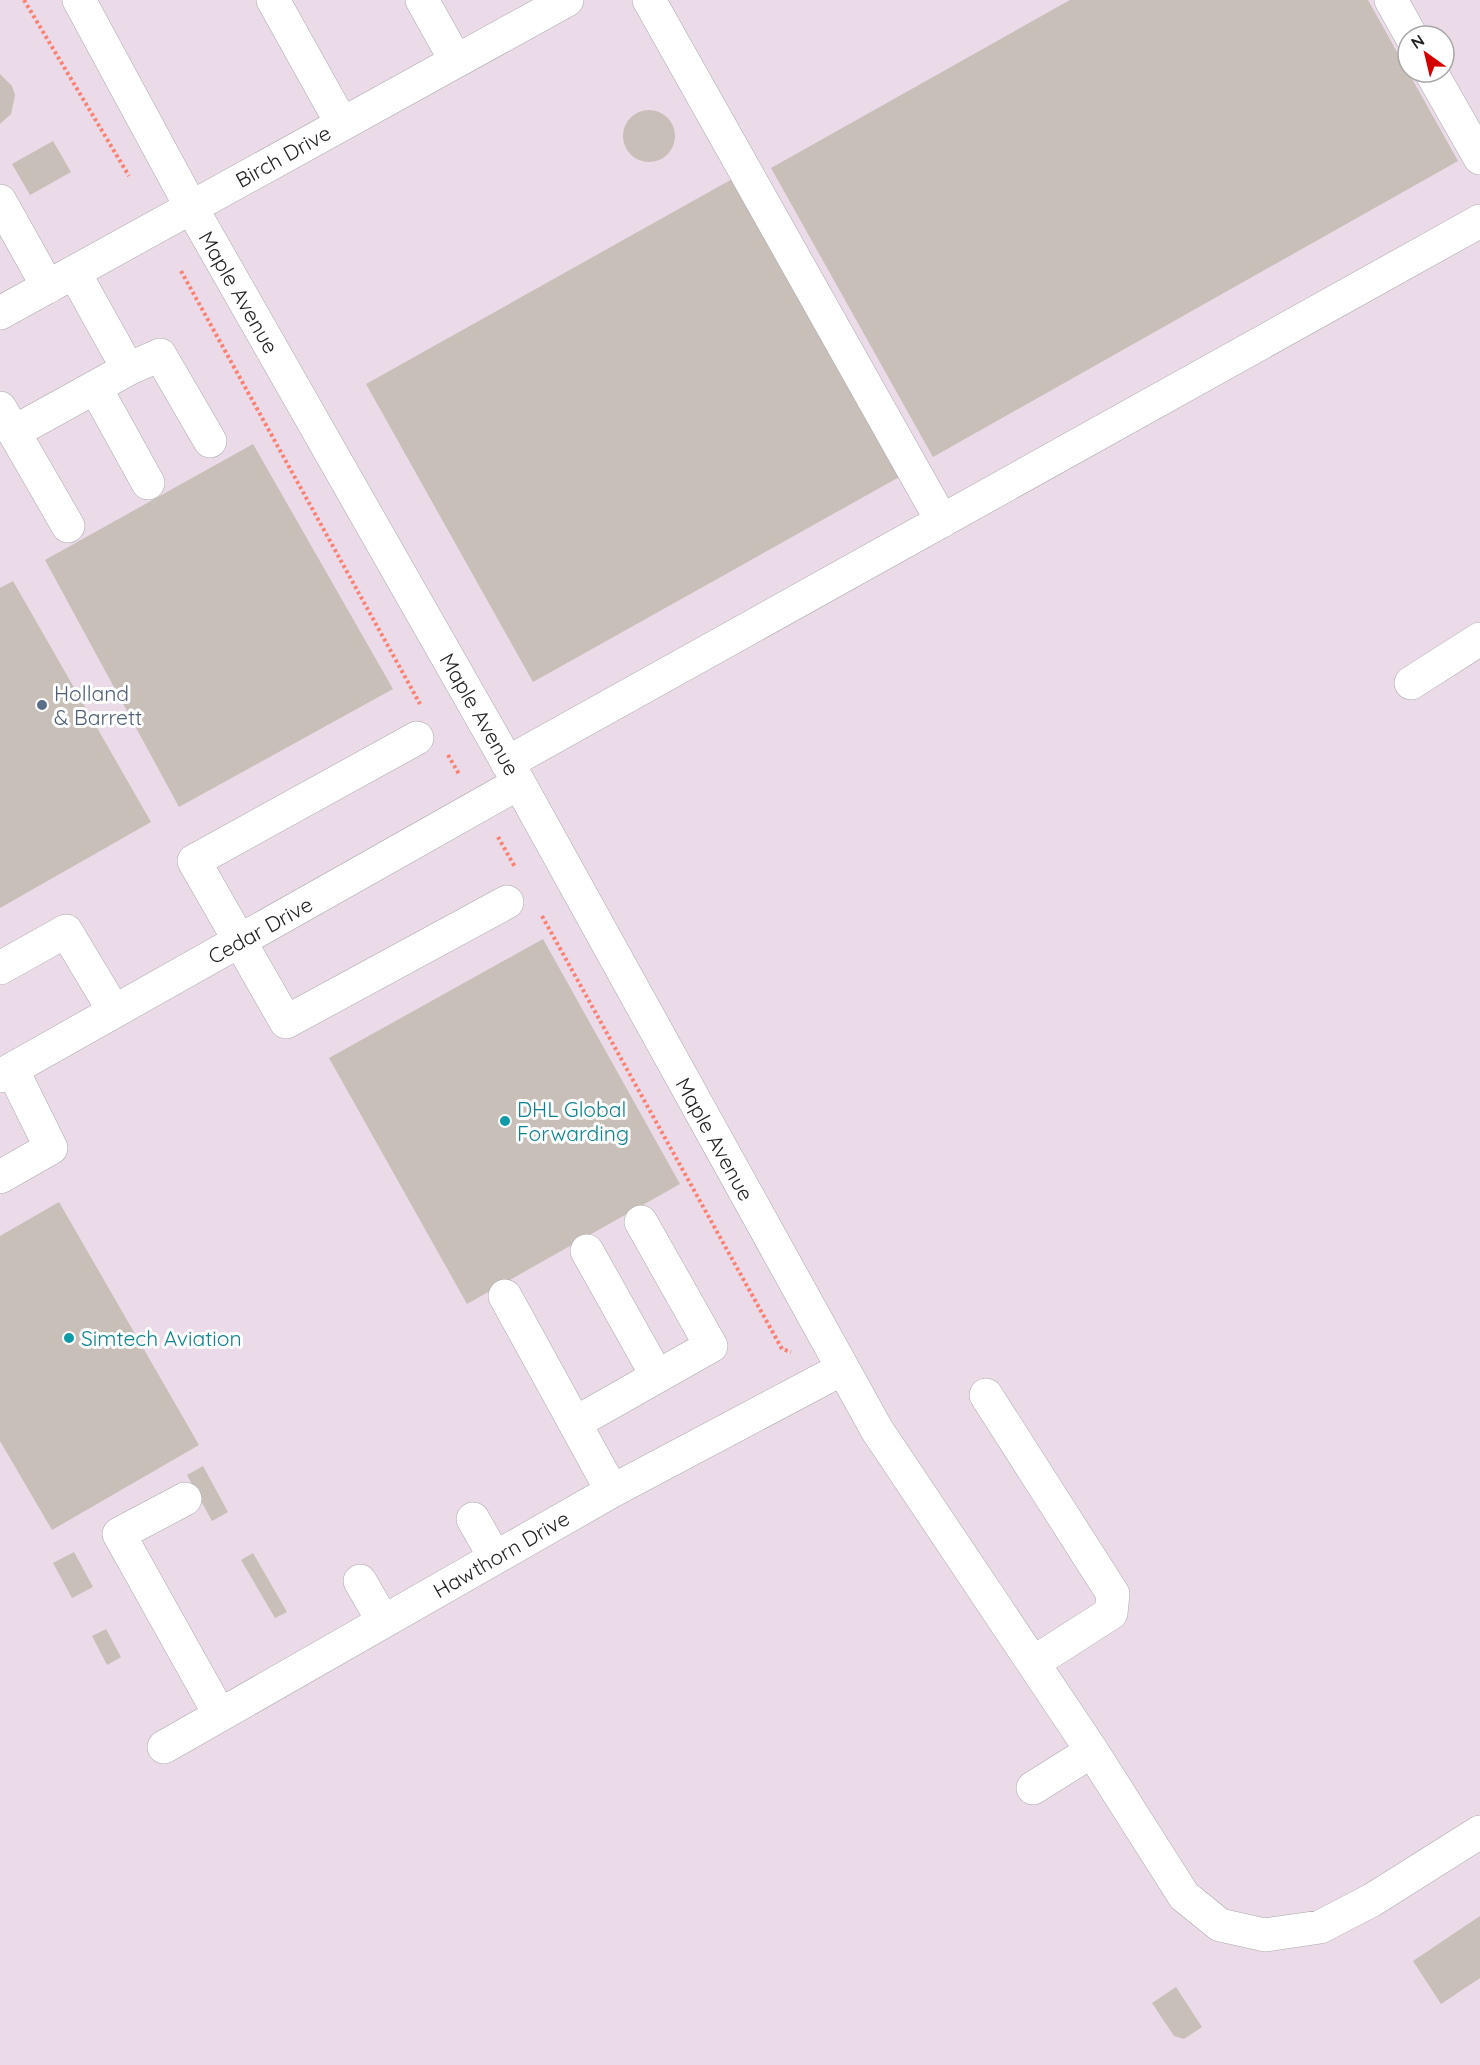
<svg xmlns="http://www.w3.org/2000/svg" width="1480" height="2065" font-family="Quicksand,sans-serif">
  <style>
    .industrial { fill: #ebdbe8; fill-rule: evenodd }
    .building { fill: #c7bfb8 }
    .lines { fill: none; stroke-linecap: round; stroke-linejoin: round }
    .minor-casing { stroke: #a9a9a9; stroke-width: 34 }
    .path { stroke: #fa8072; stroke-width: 4; stroke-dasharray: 3 3; stroke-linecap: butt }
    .minor { stroke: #fff; stroke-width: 33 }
    .service-dot { fill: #5c6f8a; stroke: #fff; stroke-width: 2 }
    .culture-dot { fill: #0f9aa8; stroke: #fff; stroke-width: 2 }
    .labels { text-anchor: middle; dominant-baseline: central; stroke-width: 6; stroke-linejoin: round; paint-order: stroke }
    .street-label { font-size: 21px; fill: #222; stroke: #fff }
    .service-label { font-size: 21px; fill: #4e5e75; stroke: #fff; text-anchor: start }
    .culture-label { font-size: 21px; fill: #0d838f; stroke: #fff; text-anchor: start }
  </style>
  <rect width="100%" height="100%" fill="#f2efe9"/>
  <path class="industrial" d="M0 0H1480V2065H0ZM1408 36H1444V72H1408Z"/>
  <path class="building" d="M1070 0H1368L1458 161 933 457 771 168Z
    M0 74 12 86 15 95 11 114 0 124Z
    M623 136a26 26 0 1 1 52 0a26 26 0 1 1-52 0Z
    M53 141 71 172 30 195 12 164Z
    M734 178 901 476 533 682 366 384Z
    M253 444 393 689 179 807 45 560Z
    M13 581 151 822 0 908V588Z
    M543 939 680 1184 467 1304 329 1058Z
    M59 1202 199 1445 52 1530 0 1441V1236Z
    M203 1466 228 1512 212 1521 187 1475Z
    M74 1552 93 1587 72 1598 53 1563Z
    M253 1553 287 1612 275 1618 241 1560Z
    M106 1629 121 1657 107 1665 92 1636Z
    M1480 1916V1978L1441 2004 1413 1961Z
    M1176 1987 1202 2027 1184 2039 1174 2036 1152 2003Z"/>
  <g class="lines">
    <g class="minor-casing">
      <path id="minor" d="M79 0 191 207 519 783 877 1430 1092 1751 1184 1896 1220 1925 1265 1935 1320 1927 1372 1900 1480 1832
        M273 0 342 124
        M422 0 456 61
        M649 0 942 521
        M1391 0 1411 36
        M1431 72 1480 158
        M0 201 48 287
        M74 272 128 369 160 355 210 441
        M0 313 567 0
        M95 387 148 483
        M0 408 68 526
        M14 432 128 369
        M1411 683 1480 639
        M417 738 194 861 286 1022 507 902
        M507 763 1480 221
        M0 968 66 931 114 1011
        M0 1076 519 783
        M0 1177 51 1148 12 1069
        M587 1251 657 1376
        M505 1296 612 1491
        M986 1395 1113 1594 1111 1613 1033 1663
        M575 1423 711 1346 641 1222
        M185 1499 119 1534 220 1715
        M473 1519 495 1558
        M360 1581 383 1621
        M164 1747 612 1491 842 1369
        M1033 1788 1092 1751"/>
    </g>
    <path class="path" d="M24 0 129 176
      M181 271 420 704
      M448 755 459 774
      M498 837 515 867
      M542 916 782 1349 791 1352"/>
    <use href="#minor" class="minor"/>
  </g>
  <circle class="service-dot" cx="42" cy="705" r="6"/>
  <g class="culture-dot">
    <circle cx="505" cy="1121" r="6"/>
    <circle cx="69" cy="1338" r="6"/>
  </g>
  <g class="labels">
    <g class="street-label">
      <text transform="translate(283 156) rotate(-29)">Birch Drive</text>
      <text transform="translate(239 292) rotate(60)">Maple Avenue</text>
      <text transform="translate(480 714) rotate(60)">Maple Avenue</text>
      <text transform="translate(260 930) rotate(-29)">Cedar Drive</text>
      <text transform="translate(715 1139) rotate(61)">Maple Avenue</text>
      <text transform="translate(501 1554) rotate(-30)">Hawthorn Drive</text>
    </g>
    <g class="service-label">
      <text x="54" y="693">Holland<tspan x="54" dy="24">&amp; Barrett</tspan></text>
    </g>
    <g class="culture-label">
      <text x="517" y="1109">DHL Global<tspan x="517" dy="24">Forwarding</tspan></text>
      <text x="81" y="1338">Simtech Aviation</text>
    </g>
  </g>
  <g transform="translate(1426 54) rotate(326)"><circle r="28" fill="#ffffff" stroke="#a7a7a7" stroke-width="1.5"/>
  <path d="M0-4.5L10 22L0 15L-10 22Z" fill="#d40000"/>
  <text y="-9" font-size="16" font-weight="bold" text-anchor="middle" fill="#222222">N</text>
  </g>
</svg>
